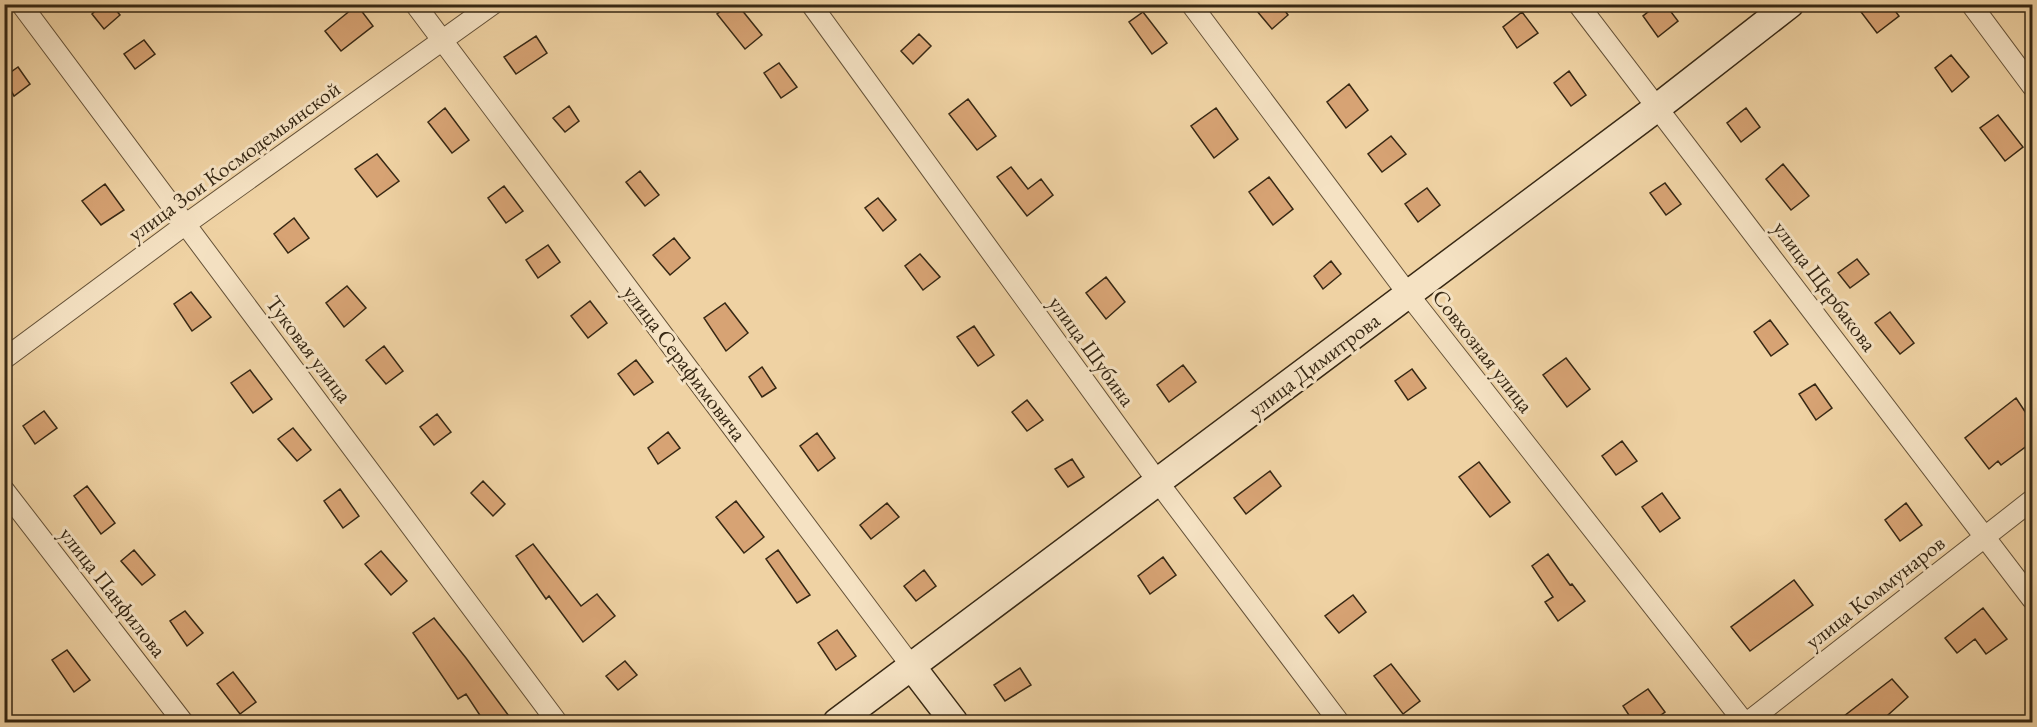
<svg xmlns="http://www.w3.org/2000/svg" width="2037" height="727" font-family="'EB Garamond',serif">
  <style>
    .building { fill: #d7a374; stroke: #372814; stroke-width: 1.5 }
    .lines { fill: none; stroke-linecap: round; stroke-linejoin: round }
    .street-casing { stroke: #655238; stroke-width: 22 }
    .secondary-casing { stroke: #372814; stroke-width: 30 }
    .street { stroke: #f5e2c3; stroke-width: 20 }
    .secondary { stroke: #f5e2c3; stroke-width: 27 }
    .labels { text-anchor: middle; dominant-baseline: central; stroke-width: 6; stroke-linejoin: round; paint-order: stroke }
    .street-label { font-size: 22px; fill: #372814; stroke: #f5e2c3 }
  </style>
  <rect width="100%" height="100%" fill="#efd2a3"/>
  <filter id="stains"><feTurbulence type="fractalNoise" baseFrequency=".00333" numOctaves="4"/><feColorMatrix values="0 0 0 0 .2 0 0 0 0 .09 0 0 0 0 .02 0 0 0 .5 -.17"/></filter>
  <radialGradient id="worn" r=".72"><stop offset=".6" stop-color="#630" stop-opacity="0"/><stop offset="1" stop-color="#630" stop-opacity=".3"/></radialGradient>
  <path class="building" d="M102 4H111L120 15 104 29 92 14Z
    M730 4H737L762 35 745 49 717 14Z
    M1251 4H1280L1288 15 1272 29Z
    M1658 4H1665L1678 21 1658 37 1643 16Z
    M1855 4H1890L1899 16 1877 33Z
    M357 5 373 26 341 51 325 31Z
    M1143 12 1167 43 1152 54 1129 22Z
    M1522 12 1538 33 1517 48 1503 27Z
    M919 34 931 46 913 64 901 51Z
    M536 36 547 53 516 74 504 57Z
    M144 40 155 54 135 69 124 54Z
    M1951 55 1969 77 1952 92 1935 68Z
    M779 63 797 87 781 98 764 73Z
    M18 67 30 84 14 96 4 77Z
    M1569 71 1586 95 1571 106 1554 83Z
    M1349 84 1368 110 1346 128 1327 102Z
    M968 99 996 136 977 150 949 114Z
    M569 106 579 121 565 132 553 118Z
    M445 108 469 140 452 153 428 122Z
    M1216 108 1238 139 1214 158 1191 126Z
    M1746 108 1760 127 1741 142 1727 123Z
    M1998 115 2023 147 2005 161 1980 128Z
    M1391 136 1406 154 1382 172 1368 154Z
    M377 154 399 181 377 197 355 169Z
    M1783 164 1809 196 1791 210 1766 179Z
    M1011 167 1028 189 1041 179 1053 195 1027 216 997 177Z
    M640 171 659 195 645 206 626 182Z
    M1269 177 1293 209 1273 225 1249 192Z
    M1665 183 1681 204 1666 215 1650 193Z
    M105 184 124 210 101 225 82 201Z
    M504 186 523 211 506 223 488 198Z
    M1427 188 1440 205 1418 222 1405 204Z
    M878 198 896 220 883 231 865 208Z
    M294 218 309 238 288 253 274 234Z
    M674 238 690 258 670 275 653 255Z
    M548 245 560 262 538 278 526 260Z
    M920 254 940 277 923 290 905 266Z
    M1857 259 1869 274 1850 288 1838 273Z
    M1331 261 1341 274 1323 289 1314 276Z
    M1106 277 1125 302 1106 319 1086 293Z
    M347 286 366 308 344 327 326 303Z
    M191 292 211 317 192 331 174 304Z
    M590 301 607 323 588 338 571 316Z
    M725 303 748 333 726 351 704 318Z
    M1890 312 1914 343 1900 354 1875 323Z
    M1770 320 1788 344 1771 356 1754 332Z
    M974 326 994 355 978 366 957 337Z
    M384 346 403 371 386 384 366 360Z
    M1566 358 1590 389 1567 407 1543 375Z
    M636 360 653 382 634 395 618 374Z
    M1183 365 1196 382 1169 402 1157 385Z
    M762 367 776 388 762 397 749 377Z
    M1412 369 1426 388 1408 400 1395 381Z
    M250 370 272 399 253 413 231 383Z
    M1815 384 1832 408 1816 420 1799 394Z
    M2016 398 2032 422V442L2001 465 1998 461 1989 469 1965 438Z
    M1027 400 1043 420 1027 431 1012 412Z
    M44 411 57 428 35 444 23 426Z
    M437 414 451 432 434 445 420 427Z
    M293 428 311 450 297 461 278 439Z
    M668 432 680 448 658 464 648 448Z
    M817 433 835 458 818 471 800 446Z
    M1622 441 1637 461 1616 475 1602 456Z
    M1072 459 1084 477 1068 487 1055 469Z
    M1479 462 1510 502 1490 517 1459 477Z
    M1270 471 1281 486 1246 514 1234 498Z
    M483 481 505 504 493 516 471 493Z
    M87 486 115 523 101 534 74 496Z
    M340 489 359 516 343 528 324 501Z
    M1662 493 1680 518 1660 532 1642 507Z
    M736 501 764 537 744 553 716 517Z
    M887 503 899 517 871 539 860 525Z
    M1906 503 1922 525 1900 541 1885 520Z
    M533 544 581 606 597 594 615 616 583 642 549 596 546 599 516 556Z
    M134 550 155 575 142 585 121 561Z
    M778 550 810 595 797 603 766 559Z
    M381 551 407 581 391 595 365 564Z
    M1548 554 1570 585 1572 584 1585 601 1558 621 1545 602 1553 597 1532 566Z
    M1163 557 1176 575 1150 594 1138 576Z
    M924 570 936 586 916 601 904 586Z
    M1794 580 1813 605 1750 651 1731 627Z
    M1353 595 1366 612 1339 633 1325 616Z
    M1983 608 2007 639 1986 654 1975 639 1957 653 1945 638Z
    M185 611 203 633 187 646 170 621Z
    M434 618 466 658 514 723H485L466 694 458 699 413 633Z
    M837 630 856 656 836 670 818 643Z
    M67 650 90 680 74 692 52 660Z
    M625 661 637 675 618 690 606 676Z
    M1391 664 1420 701 1403 714 1374 676Z
    M1020 668 1031 685 1005 701 994 685Z
    M233 672 256 702 240 714 217 684Z
    M1892 679 1908 697 1879 723H1835Z
    M1648 689 1665 712 1650 723H1634L1623 706Z"/>
  <g class="lines">
    <g class="street-casing">
      <path id="street" d="M21 4 557 722
        M415 4 912 667
        M811 4 1158 482 1339 722
        M1191 4 1408 294 1744 722
        M1578 4 2032 599
        M1971 4 2032 86
        M4 359 186 224 493 4
        M4 490 183 722
        M1748 722 2032 500"/>
    </g>
    <g class="secondary-casing">
      <path id="secondary" d="M912 667 954 722
        M837 722 1658 107 1790 4"/>
    </g>
    <use href="#street" class="street"/>
    <use href="#secondary" class="secondary"/>
  </g>
  <g class="labels">
    <g class="street-label">
      <text transform="translate(234 161) rotate(-36)">улица Зои Космодемьянской</text>
      <text transform="translate(1825 286) rotate(53)">улица Щербакова</text>
      <text transform="translate(309 349) rotate(53)">Туковая улица</text>
      <text transform="translate(1092 351) rotate(54)">улица Шубина</text>
      <text transform="translate(1483 351) rotate(52)">Совхозная улица</text>
      <text transform="translate(685 363) rotate(53)">улица Серафимовича</text>
      <text transform="translate(1314 365) rotate(-37)">улица Димитрова</text>
      <text transform="translate(113 592) rotate(52)">улица Панфилова</text>
      <text transform="translate(1875 592) rotate(-38)">улица Коммунаров</text>
    </g>
  </g>
  <rect width="2037" height="727" fill="none" stroke="#efd2a3" stroke-width="24"/>
  <rect x="6" y="6" width="2025" height="715" fill="none" stroke="#372814" stroke-width="3"/>
  <rect x="12" y="12" width="2013" height="703" fill="none" stroke="#372814" stroke-width="1.5"/>
  <rect width="100%" height="100%" filter="url(#stains)"/>
  <rect width="100%" height="100%" fill="url(#worn)"/>
</svg>
